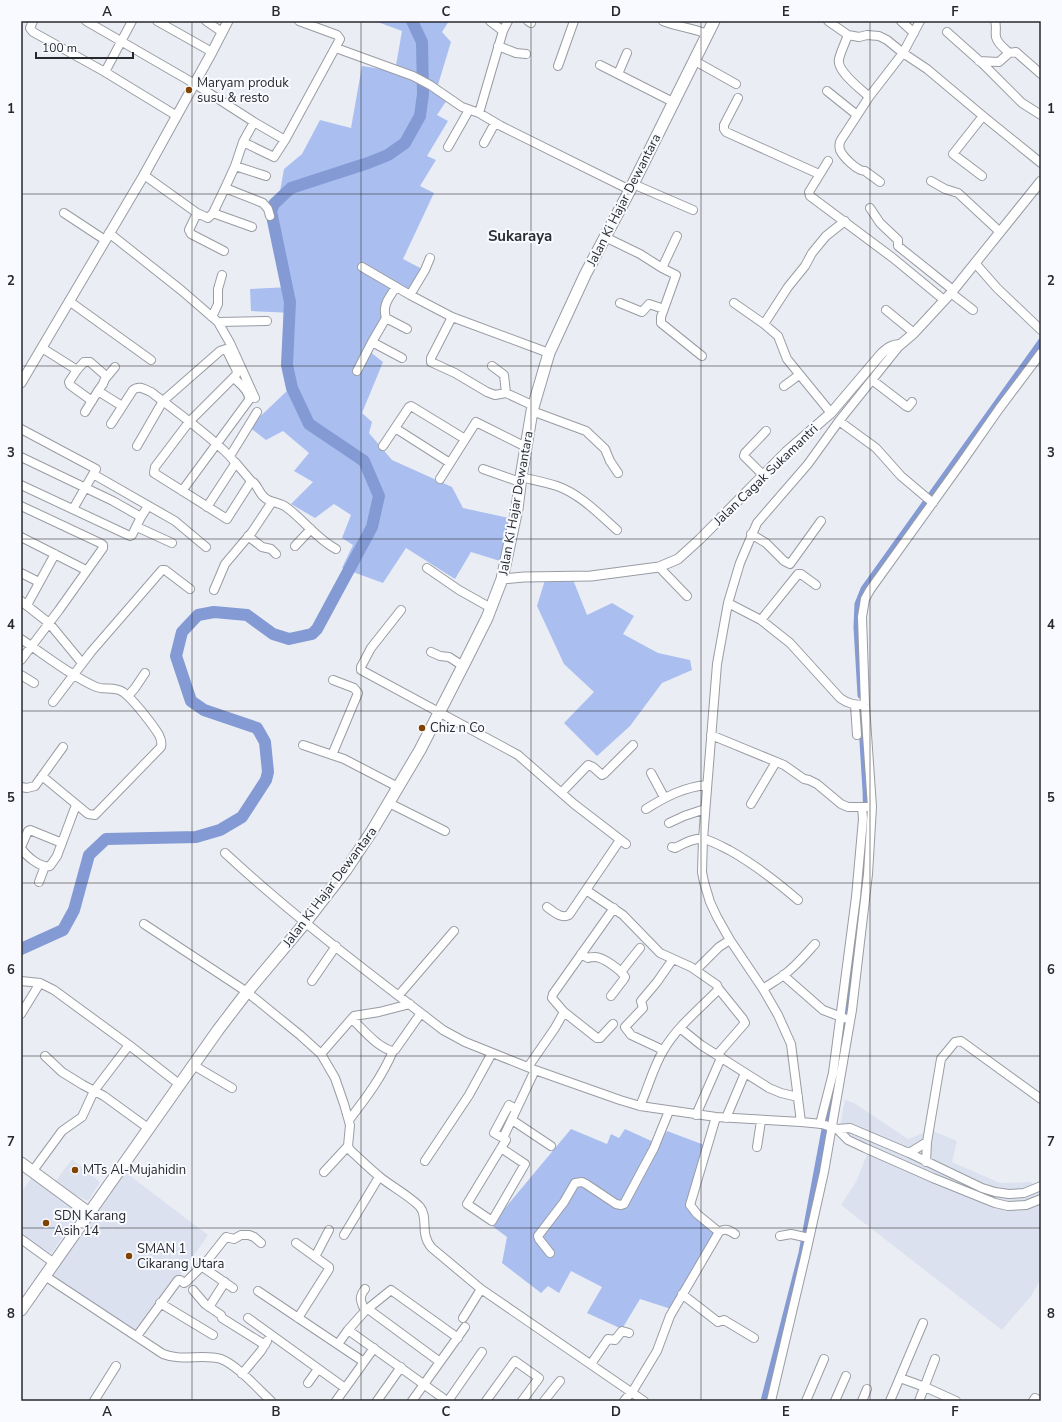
<svg xmlns="http://www.w3.org/2000/svg" width="1062" height="1422" font-family="'Nunito Sans',sans-serif">
  <style>
    .built { fill: #dbe1ef }
    .green { fill: #aabff0 }
    .lines { fill: none; stroke-linecap: round; stroke-linejoin: round }
    .canal { stroke: #839ad4; stroke-width: 7 }
    .river { stroke: #839ad4; stroke-width: 12 }
    .minor-casing { stroke: #999ca3; stroke-width: 10 }
    .tertiary-casing { stroke: #999ca3; stroke-width: 11 }
    .secondary-casing { stroke: #999ca3; stroke-width: 13 }
    .minor { stroke: #fff; stroke-width: 8 }
    .tertiary { stroke: #fff; stroke-width: 9 }
    .secondary { stroke: #fff; stroke-width: 11 }
    .grid { fill: none; stroke: #28292c; stroke-width: 1; stroke-opacity: 0.55 }
    .poi-dot { fill: #814302; stroke: #f8faff; stroke-width: 1.5 }
    .labels { text-anchor: middle; dominant-baseline: central; stroke-width: 4; stroke-linejoin: round; paint-order: stroke }
    .poi-label { font-size: 13px; fill: #28292c; stroke: #f8faff; text-anchor: start }
    .street-label { font-size: 13px; fill: #28292c; stroke: #f8faff }
    .quarter-label { font-size: 15px; font-weight: bold; fill: #2b2e33; stroke: #f8faff }
    .neatline { fill: none; stroke: #28292c; stroke-width: 1.5 }
    .grid-label { font-size: 13px; text-anchor: middle; font-weight: bold; fill: #28292c }
  </style>
  <rect width="100%" height="100%" fill="#eaedf4"/>
  <path class="built" d="M845 1100 854 1103 908 1139 931 1130 957 1141 952 1162 1000 1183 1030 1182 1041 1189V1279L1031 1296 1002 1330 841 1205 856 1182 868 1152 838 1136Z
    M72 1159 100 1182 88 1201 69 1192 55 1182Z
    M125 1172 208 1235 138 1335 50 1277Z
    M32 1177 80 1212 51 1254 21 1234V1193Z"/>
  <path class="green" d="M375 21H449L442 32 451 42 437 88 449 97 437 115 448 121 427 156 436 160 420 186 434 193 403 259 424 270 411 293 399 287 369 351 383 362 362 413 372 422 369 433 392 460 452 487 463 508 509 518 500 561 471 552 455 579 406 548 383 583 342 568 353 545 342 538 351 515 334 504 315 518 291 504 313 482 294 471 309 453 283 431 266 440 249 427 288 390 287 336 293 313 251 311 250 289 290 287 281 254 273 230 284 169 302 154 320 120 351 128 362 66 395 71 402 31Z
    M572 577 587 615 612 603 634 616 623 634 658 653 690 660 692 670 662 683 630 726 597 756 564 723 594 692 564 664 537 606 545 580Z
    M571 1129 607 1144 611 1134 619 1138 625 1129 658 1144 667 1131 707 1146 687 1202 719 1226 671 1309 640 1299 622 1329 587 1313 602 1287 571 1271 559 1293 548 1286 541 1293 502 1263 507 1237 491 1225Z"/>
  <g class="lines">
    <path class="canal" d="M861 695 857 627 858 604 864 589 1041 342
      M844 1032 850 998 862 887 867 826 866 790 861 709
      M764 1401 802 1253 829 1108 837 1071"/>
    <path class="river" d="M21 949 63 930 74 910 89 855 106 839 196 837 220 830 242 817 266 780 268 772 265 742 257 728 204 710 191 701 176 656 182 632 198 615 214 612 247 615 273 634 289 639 312 634 317 629 372 527 379 496 364 461 309 424 292 388 287 365 290 302 271 211 274 204 291 188 368 163 388 155 405 143 420 116 423 94 422 42 412 21"/>
    <g class="minor-casing">
      <path id="minor" d="M33 21 30 28 33 32 105 72 177 116
        M86 21 195 84 254 122 285 140 340 39 337 35 299 21
        M157 21 212 52
        M206 21 222 32
        M490 21 503 31 479 113 501 126 630 190
        M528 21 531 23
        M663 21C678 27 693 28 707 34
        M828 21 848 35 859 37 867 35 879 36 887 40 903 53 927 69 983 116 1041 163
        M901 21 914 33
        M995 21C997 27 995 31 996 37 997 43 1005 49 1009 53
        M503 31 508 21
        M947 32 983 64 1022 103 1041 115
        M848 35C845 43 841 51 839 59 836 71 861 89 869 97L841 140C839 143 839 146 840 150 843 157 857 171 865 171L880 182
        M498 46 516 53 526 54
        M336 48 413 76 430 85 462 107 479 113
        M695 61 736 84
        M979 61 999 62 1009 53 1016 52 1041 74
        M600 65 673 102
        M558 66 574 21
        M105 72 132 21
        M618 74 627 53
        M827 91 857 115
        M869 97 903 53 920 21
        M738 98 724 125V129L726 132 819 174
        M243 142 274 157 285 140
        M484 143 495 123
        M448 147 469 110
        M828 161 809 192 810 196 893 258 944 300
        M235 166 266 176
        M144 175 197 213 208 218 213 213 225 188 235 166 243 142 254 122
        M982 176 953 154 983 116
        M931 181 945 189 958 193 1000 232
        M633 184 693 210
        M225 188 263 203 268 209 270 216
        M870 208 880 223 898 240V246L953 290
        M64 213 105 240
        M197 213 189 230 191 234 224 251
        M213 213 252 227
        M109 233 181 290 218 322 230 343 255 398
        M605 237 640 254 662 268 677 236
        M975 263 997 288 1041 330
        M362 267 410 295 452 317 549 353
        M662 268 676 275 661 317V323L702 356
        M396 287C389 298 382 305 386 318L372 342 402 358
        M951 293 973 310
        M410 295 425 270 430 258
        M69 301 151 360
        M620 303 642 312 649 304 664 309
        M734 303 764 324 778 336 787 359 831 413
        M886 310 914 333
        M212 317 218 304V289L222 275
        M452 317 431 358V362L455 373 487 392 495 395 506 393 534 406
        M386 318 407 329
        M218 322 267 321
        M764 324 788 287 805 266 812 253 826 236 845 221
        M42 348 77 370 84 362H90L106 376 103 384 98 391 122 406
        M492 366 504 375 506 393
        M77 370 69 382 70 385 92 401
        M357 371 372 342
        M105 379 115 367
        M872 380 906 406 908 407 912 402
        M784 386 799 375
        M532 411 586 431 605 449 610 461 618 473
        M85 412 98 391
        M839 421 876 448 901 476 933 503
        M111 424 133 390C139 385 144 389 151 392 164 402 233 453 235 464L207 507
        M395 428 450 463
        M21 429 96 469 73 509
        M137 446 163 401 220 351 226 349 237 371 236 375 189 422 155 467 154 473 227 519 250 483 253 482C258 486 259 493 264 497 270 503 279 502 286 507 304 520 317 539 336 549
        M383 446 409 407 411 406 465 439
        M230 456 257 412
        M21 457 113 501 141 517
        M235 462 252 482
        M483 469 520 482
        M93 474 175 521 206 547
        M764 476 744 456 745 453 766 431
        M521 477C533 480 545 482 557 486 580 494 599 514 617 530
        M440 479 476 422 526 447
        M21 485 130 536 132 535 141 517 148 506
        M182 491 249 400C250 391 240 384 234 378
        M21 506 100 543 103 545V548L59 610 21 660
        M137 527 172 543
        M751 534 766 543 784 561 790 564 821 521
        M248 536 262 547 271 549 276 554
        M21 537 86 570
        M295 546 311 529
        M659 567 687 596
        M427 568 459 590 491 608
        M21 573 39 582
        M214 590 225 564 252 532 272 502
        M21 601 49 623 82 663
        M728 603 761 620 790 643 840 698C848 704 855 705 865 705
        M27 605 55 554
        M401 610 371 648 361 667V670L518 755 574 804 626 844
        M761 620 798 574H801L816 585
        M21 639C45 655 68 674 94 686 103 691 114 686 123 692 133 699 153 725 159 735 161 739 162 743 161 747L95 815 88 814 42 776
        M431 652 440 656 449 657 463 666
        M21 675 34 683
        M128 696 135 688 145 673
        M53 702 91 652 162 570H165L190 589
        M855 705 857 735
        M711 735 784 765 804 779 809 780 817 784 841 804 848 807H867
        M303 745 344 759 398 787
        M332 755 358 693 354 688 333 680
        M651 773 664 797
        M21 787 27 788 35 786 63 747
        M562 792 588 765 593 767 602 775 604 774 633 745
        M389 803 445 831
        M751 804 776 762
        M646 809C665 797 684 787 707 785
        M669 823 684 816 705 809
        M21 847 28 831 30 830 62 843
        M672 847 675 848C683 844 694 837 704 839 712 841 721 846 729 850 754 864 776 881 798 900
        M21 848C26 856 40 868 50 866L57 856 76 805
        M225 853C294 917 369 973 443 1030L465 1042 535 1070 620 1100 640 1106 716 1117 801 1122 822 1124 837 1129 850 1128 909 1153 982 1188 995 1192 1009 1194 1024 1193 1041 1186
        M39 882 45 866
        M586 890 623 915 660 953 691 967 717 985 718 988 717 991C698 1010 676 1028 663 1051 653 1068 648 1088 640 1106
        M547 907C554 912 561 919 569 915L620 840
        M144 924 247 992 300 1035 321 1054 335 1078 344 1104 350 1125 348 1146 350 1150C360 1159 370 1169 380 1177 391 1186 411 1197 420 1207 429 1218 419 1234 432 1248L481 1289 644 1401
        M581 954 588 958C590 957 593 957 595 957 603 957 621 970 625 977L624 979 611 996
        M696 970 719 947 730 940
        M621 972 640 948
        M783 975 823 1010 844 1018
        M21 981 40 983 54 990 129 1045 179 1084
        M312 981 336 946
        M763 989C770 984 777 980 784 975 796 966 806 954 815 944
        M399 995 454 931
        M21 1014 40 983
        M352 1019C364 1030 376 1046 392 1051L395 1050 421 1013
        M613 1024 600 1038H597L564 1012 552 998 553 994 614 908
        M680 1028 701 1045 769 1088 781 1093 798 1097
        M663 1050 631 1035 625 1027 643 1008 641 1001 657 982 673 959
        M321 1054 354 1016 379 1012 410 1004
        M717 1055 745 1023 743 1019 718 988
        M45 1056 62 1072 83 1085 104 1096 148 1128
        M193 1065 232 1088
        M528 1067 555 1028 564 1012
        M696 1115 721 1058
        M716 1117 690 1205 697 1214 719 1232
        M726 1118 745 1073
        M349 1120C366 1098 382 1077 393 1051
        M512 1120 551 1146
        M801 1122 791 1044 778 1015 763 989 730 940 717 917 710 902 704 882 702 872 703 839 717 664 728 603 740 563 757 523 808 464 839 421 900 345
        M820 1124 833 1073 856 897 863 819 862 807
        M837 1129 848 1140 865 1148 933 1178 995 1203 1008 1206 1026 1205 1041 1199
        M503 1138 494 1133 509 1105 516 1109
        M757 1147 761 1121
        M501 1148 525 1164 492 1221 467 1204 501 1148 506 1140 503 1138 535 1070
        M909 1153 927 1142
        M425 1161 469 1095 492 1053
        M926 1162 927 1142 941 1059 955 1042 961 1041 1041 1099
        M32 1172 62 1131 82 1117 94 1091 129 1045
        M324 1172 348 1146
        M344 1235 379 1177
        M780 1236 791 1234 809 1238
        M21 1239 54 1263
        M296 1243 329 1267V1269L298 1318
        M550 1253 539 1239 538 1236 564 1202 575 1183 582 1182 586 1184 616 1204 621 1205 624 1204 654 1148 669 1111
        M315 1257 329 1230
        M201 1266 233 1288
        M45 1276 163 1354C183 1362 202 1353 221 1359 237 1365 258 1389 271 1401
        M365 1289C358 1298 361 1301 365 1311
        M193 1290 205 1304 221 1315 222 1318 265 1345
        M258 1291 364 1362
        M682 1294 718 1322 724 1320 754 1338
        M160 1303 213 1335
        M209 1307 225 1282
        M368 1309 440 1362
        M248 1318 345 1388
        M463 1318 481 1289
        M348 1330 447 1401
        M137 1336 178 1280H180L184 1283 186 1282 207 1261 226 1237 234 1239 241 1235H249L254 1237 261 1243
        M338 1344 348 1330 365 1311 391 1290 458 1338
        M591 1364 608 1339 615 1340 622 1331 629 1333
        M242 1374 261 1351 267 1341
        M900 1378 925 1387 956 1401
        M308 1383 318 1369
        M94 1401 116 1366
        M336 1401 374 1348
        M377 1401 401 1367
        M412 1401 465 1327
        M448 1401 482 1352
        M486 1401 515 1361 539 1378 522 1401
        M544 1401 560 1381
        M624 1401 634 1389 657 1351 670 1316 719 1232C725 1228 729 1230 735 1234
        M771 1401 805 1257 824 1172 852 1010 868 874 872 807 865 705 862 617 865 599 870 590 962 462 999 409 1041 353
        M806 1401 824 1359
        M835 1401 846 1376
        M862 1401 867 1389
        M890 1401 923 1323
        M919 1401 935 1359
        M1033 1401 1035 1398 1040 1401"/>
    </g>
    <g class="tertiary-casing">
      <path id="tertiary" d="M21 383 144 175 212 52 228 21
        M502 579 524 577 591 576 659 567 678 559 700 539 786 452 831 413 882 353C888 348 893 344 900 345L914 333 951 293 1041 181"/>
    </g>
    <g class="secondary-casing">
      <path id="secondary" d="M21 1163 89 1213
        M21 1310 218 1030 247 992 305 923 346 870 372 831 420 750 466 660 487 618 502 579 517 509 521 477 532 411 549 353 585 275 630 190 714 21"/>
    </g>
    <use href="#minor" class="minor"/>
    <use href="#tertiary" class="tertiary"/>
    <use href="#secondary" class="secondary"/>
  </g>
  <path class="grid" d="M192 21V1401M361 21V1401M531 21V1401M701 21V1401M870 21V1401M21 194H1041M21 366H1041M21 539H1041M21 711H1041M21 883H1041M21 1056H1041M21 1228H1041"/>
  <g class="poi-dot">
    <circle cx="189" cy="90" r="4"/>
    <circle cx="422" cy="728" r="4"/>
    <circle cx="75" cy="1170" r="4"/>
    <circle cx="46" cy="1223" r="4"/>
    <circle cx="129" cy="1256" r="4"/>
  </g>
  <g class="labels">
    <g class="poi-label">
      <text x="197" y="83">Maryam produk<tspan x="197" dy="15">susu &amp; resto</tspan></text>
      <text x="430" y="728">Chiz n Co</text>
      <text x="83" y="1170">MTs Al-Mujahidin</text>
      <text x="54" y="1216">SDN Karang<tspan x="54" dy="15">Asih 14</tspan></text>
      <text x="137" y="1249">SMAN 1<tspan x="137" dy="15">Cikarang Utara</tspan></text>
    </g>
    <g class="street-label">
      <text transform="translate(624 200) rotate(-63)">Jalan Ki Hajar Dewantara</text>
      <text transform="translate(766 475) rotate(-44)">Jalan Cagak Sukamantri</text>
      <text transform="translate(516 503) rotate(-80)">Jalan Ki Hajar Dewantara</text>
      <text transform="translate(330 887) rotate(-53)">Jalan Ki Hajar Dewantara</text>
    </g>
    <g class="quarter-label">
      <text x="520" y="236">Sukaraya</text>
    </g>
  </g>
  <rect width="1062" height="1422" fill="none" stroke="#f8faff" stroke-width="44"/>
  <path d="M36 52v6h97v-6" fill="none" stroke="#28292c" stroke-width="2"/>
  <text x="42" y="52" font-size="12" fill="#28292c" stroke="#f8faff" stroke-width="3" paint-order="stroke">100 m</text>
  <rect x="22" y="22" width="1018" height="1378" class="neatline"/>
  <g class="grid-label">
    <text x="107" y="16">A</text>
    <text x="276" y="16">B</text>
    <text x="446" y="16">C</text>
    <text x="616" y="16">D</text>
    <text x="786" y="16">E</text>
    <text x="955" y="16">F</text>
    <text x="11" y="113">1</text>
    <text x="1051" y="113">1</text>
    <text x="11" y="285">2</text>
    <text x="1051" y="285">2</text>
    <text x="11" y="457">3</text>
    <text x="1051" y="457">3</text>
    <text x="11" y="629">4</text>
    <text x="1051" y="629">4</text>
    <text x="11" y="802">5</text>
    <text x="1051" y="802">5</text>
    <text x="11" y="974">6</text>
    <text x="1051" y="974">6</text>
    <text x="11" y="1146">7</text>
    <text x="1051" y="1146">7</text>
    <text x="11" y="1318">8</text>
    <text x="1051" y="1318">8</text>
    <text x="107" y="1416">A</text>
    <text x="276" y="1416">B</text>
    <text x="446" y="1416">C</text>
    <text x="616" y="1416">D</text>
    <text x="786" y="1416">E</text>
    <text x="955" y="1416">F</text>
  </g>
</svg>
